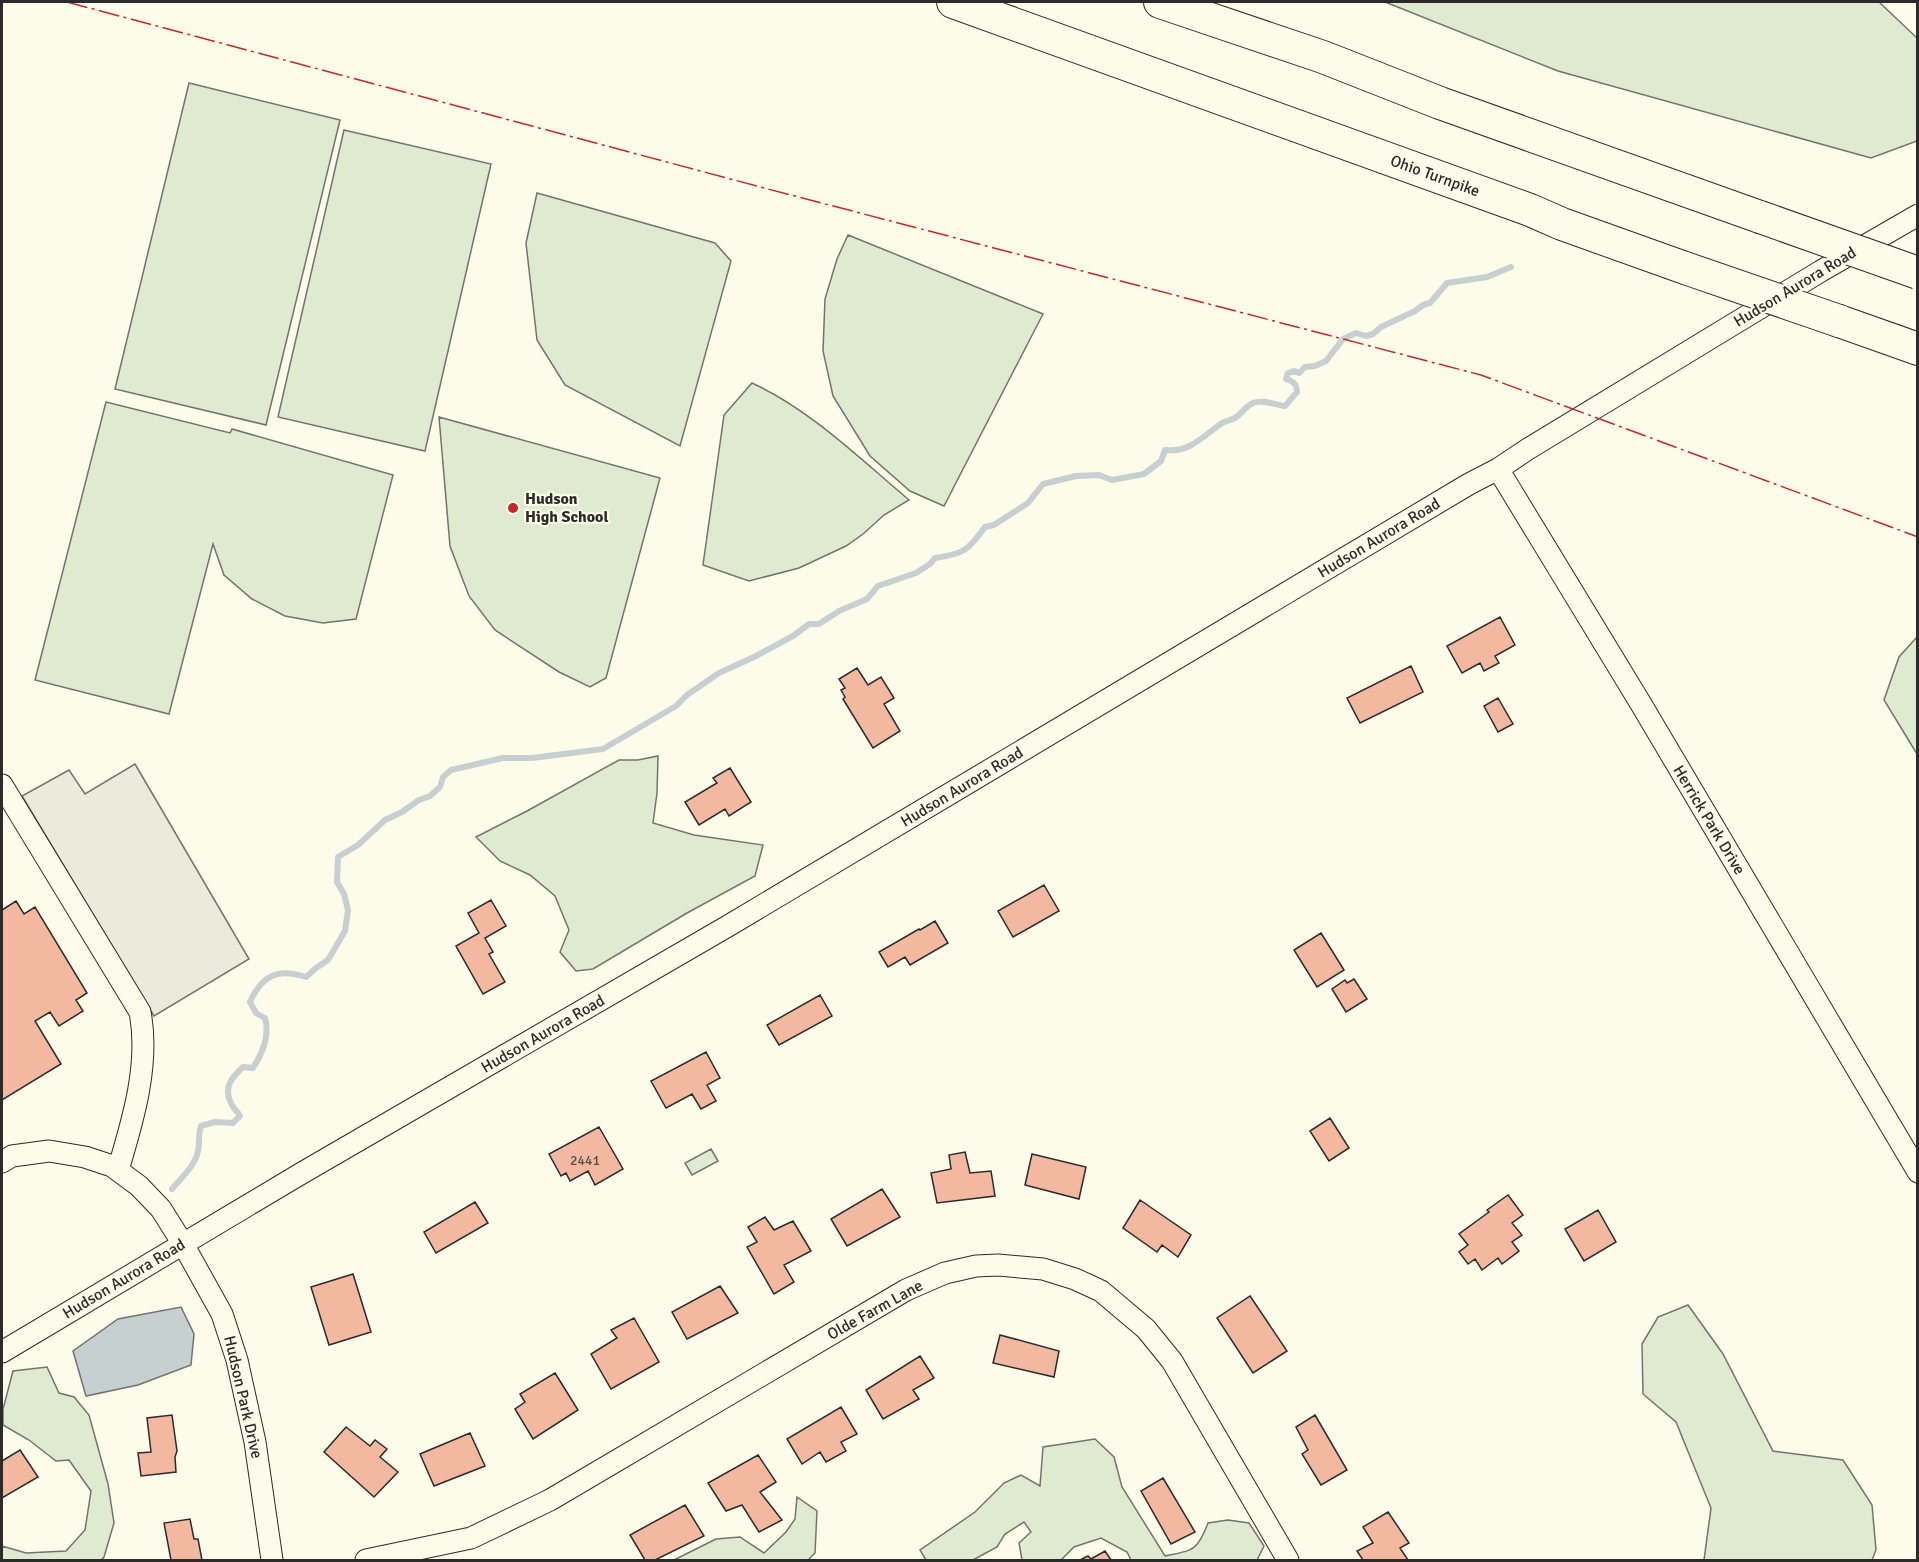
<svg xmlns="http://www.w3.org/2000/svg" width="1919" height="1562" font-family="Signika,sans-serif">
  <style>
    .green { fill: #deebd1; stroke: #74746e; stroke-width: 1.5 }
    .parking { fill: #eceadb; stroke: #74746e; stroke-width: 1.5 }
    .water { fill: #c7d0d0; stroke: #74746e; stroke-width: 1.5 }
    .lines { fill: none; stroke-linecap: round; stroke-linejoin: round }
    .stream { stroke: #c7d0d0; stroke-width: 6 }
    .building { fill: #f2b8a0; stroke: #2b2b2b; stroke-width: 1.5 }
    .minor-casing { stroke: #2b2b2b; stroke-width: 23 }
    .highway-casing { stroke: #2b2b2b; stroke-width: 34 }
    .minor { stroke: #fdfbea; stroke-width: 21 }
    .highway { stroke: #fdfbea; stroke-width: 32 }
    .highway-bridge-casing { stroke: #2b2b2b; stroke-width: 34; stroke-linecap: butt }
    .highway-bridge { stroke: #fdfbea; stroke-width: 32 }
    .power { stroke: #c62828; stroke-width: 1.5; stroke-dasharray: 21 4.5 3 4.5; stroke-linecap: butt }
    .poi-dot { fill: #c62828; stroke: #fdfbea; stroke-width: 2 }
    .labels { text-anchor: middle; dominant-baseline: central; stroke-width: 4.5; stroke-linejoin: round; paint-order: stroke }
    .number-label { font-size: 14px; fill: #5d4e48 }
    .street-label { font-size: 16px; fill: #2b2b2b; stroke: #fdfbea }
    .poi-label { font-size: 16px; font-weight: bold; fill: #2b2b2b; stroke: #fdfbea; text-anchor: start }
  </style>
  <rect width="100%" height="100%" fill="#fdfbea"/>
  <path class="green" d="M1385 2H1879L1917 38V141L1871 158 1558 71Z
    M189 83 340 120 266 425 115 389Z
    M344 130 491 164 425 451 278 417Z
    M537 193 715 243 731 261 680 446 565 385 537 340 526 243Z
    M848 235 1043 314 944 506 910 491 870 456 833 396 823 351 825 299 837 259Z
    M752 383C812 411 859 458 909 500L884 515 863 534 846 546 799 568 749 581 703 565 724 415Z
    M106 402 230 433 232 429 393 475 356 619 323 623 285 616 252 599 224 575 213 544 169 714 35 680Z
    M439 417 660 478 606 678 590 687 559 672 495 630 469 596 450 546Z
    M1917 637H1918L1917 754 1884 700 1899 657Z
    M658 756 657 793 653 823 694 835 763 845 755 876 687 913 593 969 576 971 560 952 569 930 555 896 530 875 500 861 476 837 527 811 619 760H638Z
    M711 1149 718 1161 692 1175 685 1163Z
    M1688 1305 1723 1354 1773 1451 1843 1460 1872 1505 1876 1550 1872 1560H1704L1711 1508 1676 1422 1643 1394 1642 1344 1658 1317Z
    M47 1367 59 1393 74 1397 89 1415 108 1484 114 1523 104 1557 101 1560H2V1546L26 1553 66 1551 85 1530 91 1491 69 1460 56 1461 29 1440 3 1425V1409L13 1371Z
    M1095 1439 1114 1457 1122 1487 1165 1556C1193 1550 1197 1552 1208 1523L1228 1520 1249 1523 1264 1546 1257 1560H1131L1127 1552 1101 1538 1074 1547 1061 1560H1022L1019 1543 1031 1532 1024 1522 1005 1534 997 1547 973 1560H926L920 1550 975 1512 1004 1483 1021 1475 1040 1486 1043 1447Z
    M797 1497 817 1511 815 1553 808 1560H674L716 1539 740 1537 764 1553 786 1532 795 1519Z"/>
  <path class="parking" d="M135 764 249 959 154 1016 22 796 69 770 85 794Z"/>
  <path class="water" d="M181 1307 194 1334 191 1365 138 1385 86 1396 73 1351 118 1319Z"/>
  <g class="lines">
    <path class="stream" d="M172 1189C181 1178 195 1166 198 1151 200 1143 198 1134 201 1126L215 1122 233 1123 240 1116C237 1111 233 1108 231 1103 223 1088 232 1077 243 1067L253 1068C262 1054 270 1035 265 1018L256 1013 250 1002C262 975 278 968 306 977L316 968 328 960 345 931 348 910 344 894 337 882 338 857 358 845 385 820 402 812 419 800 430 796 440 787 443 777 451 770 503 758H532L603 749 676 706 687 695 719 673 754 657 793 636 809 624H819L839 611 867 599 878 586 916 573 930 564 935 558C963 554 968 551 985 527L994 525 1028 503 1043 484 1076 476 1099 475 1112 480 1144 474 1161 461 1165 450C1190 453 1203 436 1222 423 1226 421 1231 420 1235 418 1241 414 1246 406 1253 403 1262 399 1276 405 1285 406L1297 392C1297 384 1293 381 1286 379L1288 373 1294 371 1299 373 1305 367 1315 366 1326 361 1343 339 1356 333 1366 336 1373 334 1381 327 1415 311 1423 305 1430 303 1447 283 1487 277 1511 267"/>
  </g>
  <path class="building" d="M1500 617 1515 645 1495 656 1499 663 1484 671 1480 663 1462 673 1447 646Z
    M1411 666 1423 692 1360 723 1347 698Z
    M857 668 868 685 881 677 894 698 884 704 900 731 873 748 843 699 845 697 841 690 845 688 839 679Z
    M1498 698 1513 724 1498 732 1484 706Z
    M730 768 751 802 729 816 725 809 699 825 685 802 717 783 713 778Z
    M1044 885 1059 911 1013 937 998 911Z
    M491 900 506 926 485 938 493 952 489 954 505 982 483 994 456 946 479 933 468 913Z
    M16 901 24 914 35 907 87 993 76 1000 83 1011 59 1026 50 1012 35 1021 61 1064 2 1100V910Z
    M935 921 948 943 910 965 905 957 888 967 879 952 919 929 920 930Z
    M1321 933 1344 970 1317 987 1294 950Z
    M1354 979 1367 999 1346 1012 1332 989 1345 980 1347 983Z
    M820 995 832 1016 779 1045 767 1025Z
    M706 1052 720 1078 707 1085 716 1101 701 1109 692 1094 666 1108 651 1081Z
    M1330 1118 1349 1148 1329 1161 1310 1131Z
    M599 1127 623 1169 595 1185 588 1171 570 1181 566 1173 561 1176 549 1154Z
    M965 1152 970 1173 991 1171 995 1196 937 1203 931 1173 951 1169 949 1155Z
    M1032 1154 1086 1167 1079 1199 1025 1185Z
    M882 1189 900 1217 847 1246 831 1219Z
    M1508 1195 1523 1215 1512 1223 1522 1235 1512 1242 1519 1251 1502 1264 1498 1258 1482 1270 1475 1259 1468 1264 1459 1252 1468 1245 1459 1234 1489 1212 1487 1210Z
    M1140 1200 1191 1235 1178 1257 1162 1245 1157 1252 1123 1228Z
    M475 1202 488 1223 436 1253 424 1232Z
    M1598 1210 1616 1242 1584 1261 1565 1229Z
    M765 1217 774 1230 793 1221 811 1251 784 1265 794 1282 774 1294 747 1247 757 1242 748 1227Z
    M353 1274 371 1332 329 1345 311 1287Z
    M720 1286 738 1313 687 1339 672 1312Z
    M1250 1296 1287 1351 1253 1373 1217 1318Z
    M634 1318 659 1362 611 1389 591 1354 617 1338 611 1330Z
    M1000 1335 1059 1351 1054 1377 993 1363Z
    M920 1356 934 1378 913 1390 919 1399 883 1419 866 1390Z
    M555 1373 578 1410 533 1439 515 1409 525 1402 520 1394Z
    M841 1407 857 1434 841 1442 846 1451 826 1462 820 1452 802 1464 787 1439Z
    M172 1415 177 1451 175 1457 176 1472 141 1476 138 1453 151 1452 147 1418Z
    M1315 1415 1347 1470 1321 1485 1302 1454 1308 1450 1296 1427Z
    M346 1427 370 1446 375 1440 387 1449 380 1457 398 1472 374 1497 324 1452Z
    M470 1433 485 1466 434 1486 420 1454Z
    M20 1450 38 1477 2 1498V1461Z
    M758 1455 776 1482 760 1492 782 1520 759 1532 742 1505 726 1511 708 1483Z
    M1163 1478 1195 1532 1171 1544 1141 1491Z
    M685 1505 704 1536 655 1560H645L630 1535Z
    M1388 1512 1409 1543 1400 1548 1408 1560H1363L1357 1551 1373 1543 1363 1527Z
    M190 1519 194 1539H198L202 1560H171L164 1523Z
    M1105 1551 1111 1560H1080L1088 1556 1091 1559Z"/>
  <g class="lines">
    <g class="minor-casing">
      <path id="minor" d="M1498 469 1641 704 1918 1172
        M2 785 140 1012C150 1064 133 1120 118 1170
        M2 1162 12 1156 49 1151 85 1157 112 1166 139 1186 161 1209 183 1244 222 1314 237 1360 255 1442 272 1560
        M2 1352 302 1173 728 926 1469 484 1498 469 1528 449 1821 271 1918 215
        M366 1560 471 1538 550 1500 906 1290 945 1273 976 1266 998 1265 1043 1269 1075 1279 1101 1291 1146 1329 1172 1361 1288 1560"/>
    </g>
    <g class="highway-casing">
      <path id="highway" d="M953 2 1530 210 1562 224 1685 268
        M1160 2 1323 57 1440 103 1760 217
        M1839 321 1918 349"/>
    </g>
    <use href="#minor" class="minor"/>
    <use href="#highway" class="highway"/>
    <g class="highway-bridge-casing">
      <path id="highway-bridge" d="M1760 217 1918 273
        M1685 268 1839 321"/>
    </g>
    <use href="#highway-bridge" class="highway-bridge"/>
    <path class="power" d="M67 2 768 189 1481 375 1918 537"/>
  </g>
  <circle class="poi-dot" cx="513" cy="508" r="6"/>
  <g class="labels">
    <g class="number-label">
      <text x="585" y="1160">2441</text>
    </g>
    <g class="street-label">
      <text transform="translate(1435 176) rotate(20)">Ohio Turnpike</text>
      <text transform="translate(1795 287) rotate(-31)">Hudson Aurora Road</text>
      <text transform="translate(1379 538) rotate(-31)">Hudson Aurora Road</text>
      <text transform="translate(962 787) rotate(-31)">Hudson Aurora Road</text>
      <text transform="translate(1709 820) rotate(59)">Herrick Park Drive</text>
      <text transform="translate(543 1034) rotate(-30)">Hudson Aurora Road</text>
      <text transform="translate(124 1279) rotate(-31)">Hudson Aurora Road</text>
      <text transform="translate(875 1310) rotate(-29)">Olde Farm Lane</text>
      <text transform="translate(243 1397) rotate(77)">Hudson Park Drive</text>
    </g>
    <g class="poi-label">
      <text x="525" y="499">Hudson<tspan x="525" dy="18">High School</tspan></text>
    </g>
  </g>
  <rect width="1919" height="1562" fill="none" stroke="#2b2b2b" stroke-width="6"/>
</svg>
